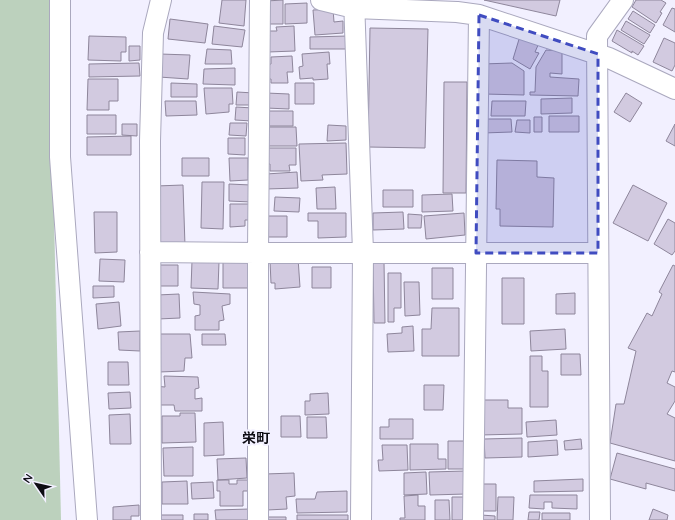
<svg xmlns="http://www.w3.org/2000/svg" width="675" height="520" font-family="Quicksand,'Noto Sans JP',sans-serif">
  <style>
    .green { fill: #bcd1bd }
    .building { fill: #d2cae0; stroke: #8e869b }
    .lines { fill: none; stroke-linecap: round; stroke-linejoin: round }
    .minor-casing { stroke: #aaa8be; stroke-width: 22 }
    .minor { stroke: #fff; stroke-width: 20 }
    .marked { fill: #404cc0; fill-opacity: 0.2; stroke: #404cc0; stroke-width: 3; stroke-dasharray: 8 5; stroke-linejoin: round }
    .labels { text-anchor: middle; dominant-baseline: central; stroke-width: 4; stroke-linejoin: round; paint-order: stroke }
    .quarter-label { font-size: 14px; font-weight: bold; fill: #0d0c13; stroke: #f2f0ff }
  </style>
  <rect width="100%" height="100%" fill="#f2f0ff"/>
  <path class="green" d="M0 0H49L61 520H0Z"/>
  <path class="building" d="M222 0H246L244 26 219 23Z
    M283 0V24H266V1Z
    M484 0H560L556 16Z
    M636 0H661L666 3 660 12 662 13 656 23 632 7Z
    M307 3V23L285 24V4Z
    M672 8 675 9V32L663 25Z
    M333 9 334 22 343 21V33L315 35 313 10Z
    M633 11 655 25 650 33 628 19Z
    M170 19 208 24 205 43 168 39Z
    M626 21 650 35 644 44 621 30Z
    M214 26 245 30 242 47 212 44Z
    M294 26 295 51 268 52 267 31H277L276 27Z
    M370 28 428 29 425 148 368 147Z
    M617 30 644 46 638 55 632 51V53L612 41Z
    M89 36 126 37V52H121V61L88 60Z
    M347 36V49H310V37Z
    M520 36 539 43 535 52 539 53 530 69 513 59Z
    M664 38 675 43V65L672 71 653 62Z
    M129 46H140V60L129 61Z
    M207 49 231 50 232 64H205Z
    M546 50 562 51V74L550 73V77L579 79 578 96 530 95V92H535L536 67Z
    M329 52 330 64H327L328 79 313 80V78L300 79 299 67 303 66 302 54Z
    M160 54 190 55 188 79 159 77Z
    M292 56 293 72H287L288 83H271V79H266V65L271 64V57Z
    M139 63 140 76 89 77V64Z
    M512 63 524 71V95L484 94 482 64Z
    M235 68V85L203 84 204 69Z
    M88 79H118V101H109V110H87Z
    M444 82H467L466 193H443Z
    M171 83 197 84V97H171Z
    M295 83H314V104H295Z
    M204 88H232L233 104H229V112L206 114Z
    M237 92 254 93 253 105H236Z
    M266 93 289 94V109L266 108Z
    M626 93 642 103 630 122 614 112Z
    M572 98V113L541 114V99Z
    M165 101H196L197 115 166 116Z
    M492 101H526L525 116H491Z
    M236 107 253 108 252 121 235 120Z
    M267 111H293V126H267Z
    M87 115H116V134H87Z
    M549 116H579V132H549Z
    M534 117H542V132H534Z
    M483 119H511L512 132 483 133Z
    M517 120H530V133L515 132Z
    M230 123H247L246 136 229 135Z
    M122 124H137V136L122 135Z
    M675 124V146L666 141Z
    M328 125 346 126V140L327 141Z
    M267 127H296L297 146H266Z
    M131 136V155H87V137Z
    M228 138H245V155L228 154Z
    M346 143 347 174 322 175 323 180 301 181 299 144Z
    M266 148H296V165H289L290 171H270V164H267Z
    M182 158H209V176H182Z
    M229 158H248V180L230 181Z
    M497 160 537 161V177L554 178 553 227 500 226V209H496Z
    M297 172 298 188 266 189V174Z
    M202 182H224L223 229 201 228Z
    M229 184 251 185V202L229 201Z
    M183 185 185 246 158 247 156 186Z
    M633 185 667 203 648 241 613 223Z
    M335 187 336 209H317L316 188Z
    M383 190H413V207H383Z
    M452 194 453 211 422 212V195Z
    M275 197 300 198 299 212 274 211Z
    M230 204H251V220H245V226L230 227Z
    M94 212H117V252L95 253Z
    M403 212 404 229 373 230V213Z
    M308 213H346V237L318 238V221H308Z
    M464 213 465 235 426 239 424 216Z
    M408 214 422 215 421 228H408Z
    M268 216H287V237H268Z
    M668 219 675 223V251L672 255 654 244Z
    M298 258 300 287 275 289V283H271L270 261Z
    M100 259 125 260 124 282 99 281Z
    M192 261 219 262 218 289 191 288Z
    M223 261H250V288H223Z
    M373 262H384L385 323H374Z
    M155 265H178V286H155Z
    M673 265 675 266V372L672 371 667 383 675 387V401L667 414 675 418V461L610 443 616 404H624L636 351 628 348 647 313 652 316 662 294 659 292Z
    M312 267H331V288H312Z
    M432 268H453V299H432Z
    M388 273H401V308H394V322H388Z
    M502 278H524V324H502Z
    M404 282H419L420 315 405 316Z
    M93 286H114V297L93 298Z
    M193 292 230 294V304L222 306 224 320 219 321V330H195V316L200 315V305L194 304Z
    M575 293V314H556V294Z
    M179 294 180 318 158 319 157 295Z
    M119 302 121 326 98 329 96 304Z
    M432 308H459V356H422V329H431Z
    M413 326 414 351 388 352 387 334 402 333V327Z
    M565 329 566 349 531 351 530 331Z
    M140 331V351L119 350 118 332Z
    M157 334H190L192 358H185L184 371 159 372Z
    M202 334H225L226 345H202Z
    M561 354H580L581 375H561Z
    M530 356H542V371H548V407H530Z
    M108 362H128L129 385H108Z
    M164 376 198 377 199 388 195 389V399L202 398V411H175L174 405H155L154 386 165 387Z
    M424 385H444L443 410H424Z
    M130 392 131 408 109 409 108 393Z
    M328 393 329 414 305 415V401H310V394Z
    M479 400H508V408H522V434L480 435Z
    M180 413H195L196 442 162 443V416H180Z
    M130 414 131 444H110L109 415Z
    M281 416H300L301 437H281Z
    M307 417H326L327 438H307Z
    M389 419H413V439H380V427H389Z
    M556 420 557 435 527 437 526 422Z
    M223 422 224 455 204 456V423Z
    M522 438V457L485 458 484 439Z
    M581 439 582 449 565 450 564 441Z
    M557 440 558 455 528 457V442Z
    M448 441H467V469H448Z
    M410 444H438V459H446V469L410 470Z
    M382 445H407L408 470 379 471 378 460H383Z
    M193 447V476H164L163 448Z
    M617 453 675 469V491L646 483V489L610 479Z
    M246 458 247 478 218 480 217 459Z
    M466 471V494L430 495 429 472Z
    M426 472 427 494 404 495V473Z
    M294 473 295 496 286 497 287 509 267 510 265 474Z
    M583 479V491L534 492V481Z
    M217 480H229V484H237V480H250V491H243V506H220V491H217Z
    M187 481 188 504H162V482Z
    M213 482 214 498 192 499 191 483Z
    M483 484H496V511H483Z
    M347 491V512L297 513 296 499H315L317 492Z
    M418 495V506H425V520H400V518H405L404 496Z
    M530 495H577V509L552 508V502H544V509L529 508Z
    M452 497H466L467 520H452Z
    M498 497H514L513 520H497Z
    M435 500H449L450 520H435Z
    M139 505V516H131V520H113V507Z
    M250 509V520H216L215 510Z
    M653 509 668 515 667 520H649Z
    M529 512H540L539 520H528Z
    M542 513H570V520H542Z
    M194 514H208V520H194Z
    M159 515H183V520H159Z
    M297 515H348V520H297Z
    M481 515 495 516V520H481Z
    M266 517H286V520H266Z"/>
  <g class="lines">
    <g class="minor-casing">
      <path id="minor" d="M60 0V157L87 520
        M321 0 354 8 457 12 479 15 609 58 675 89
        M354 0 363 252 361 520
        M150 252 258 253H598
        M151 520 150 141 153 33 161 0
        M258 520V253L260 0
        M473 520 479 15
        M600 520 597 36 623 0"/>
    </g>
    <use href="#minor" class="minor"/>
  </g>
  <path class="marked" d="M479 15 598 54V253H476Z"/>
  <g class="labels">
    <g class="quarter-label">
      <text x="256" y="438">栄町</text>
    </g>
  </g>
  <g transform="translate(36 484) rotate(304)" stroke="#f2f0ff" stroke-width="3" paint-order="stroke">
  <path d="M0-3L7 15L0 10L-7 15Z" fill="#0d0c13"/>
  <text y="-6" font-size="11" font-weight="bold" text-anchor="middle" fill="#0d0c13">N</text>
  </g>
</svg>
